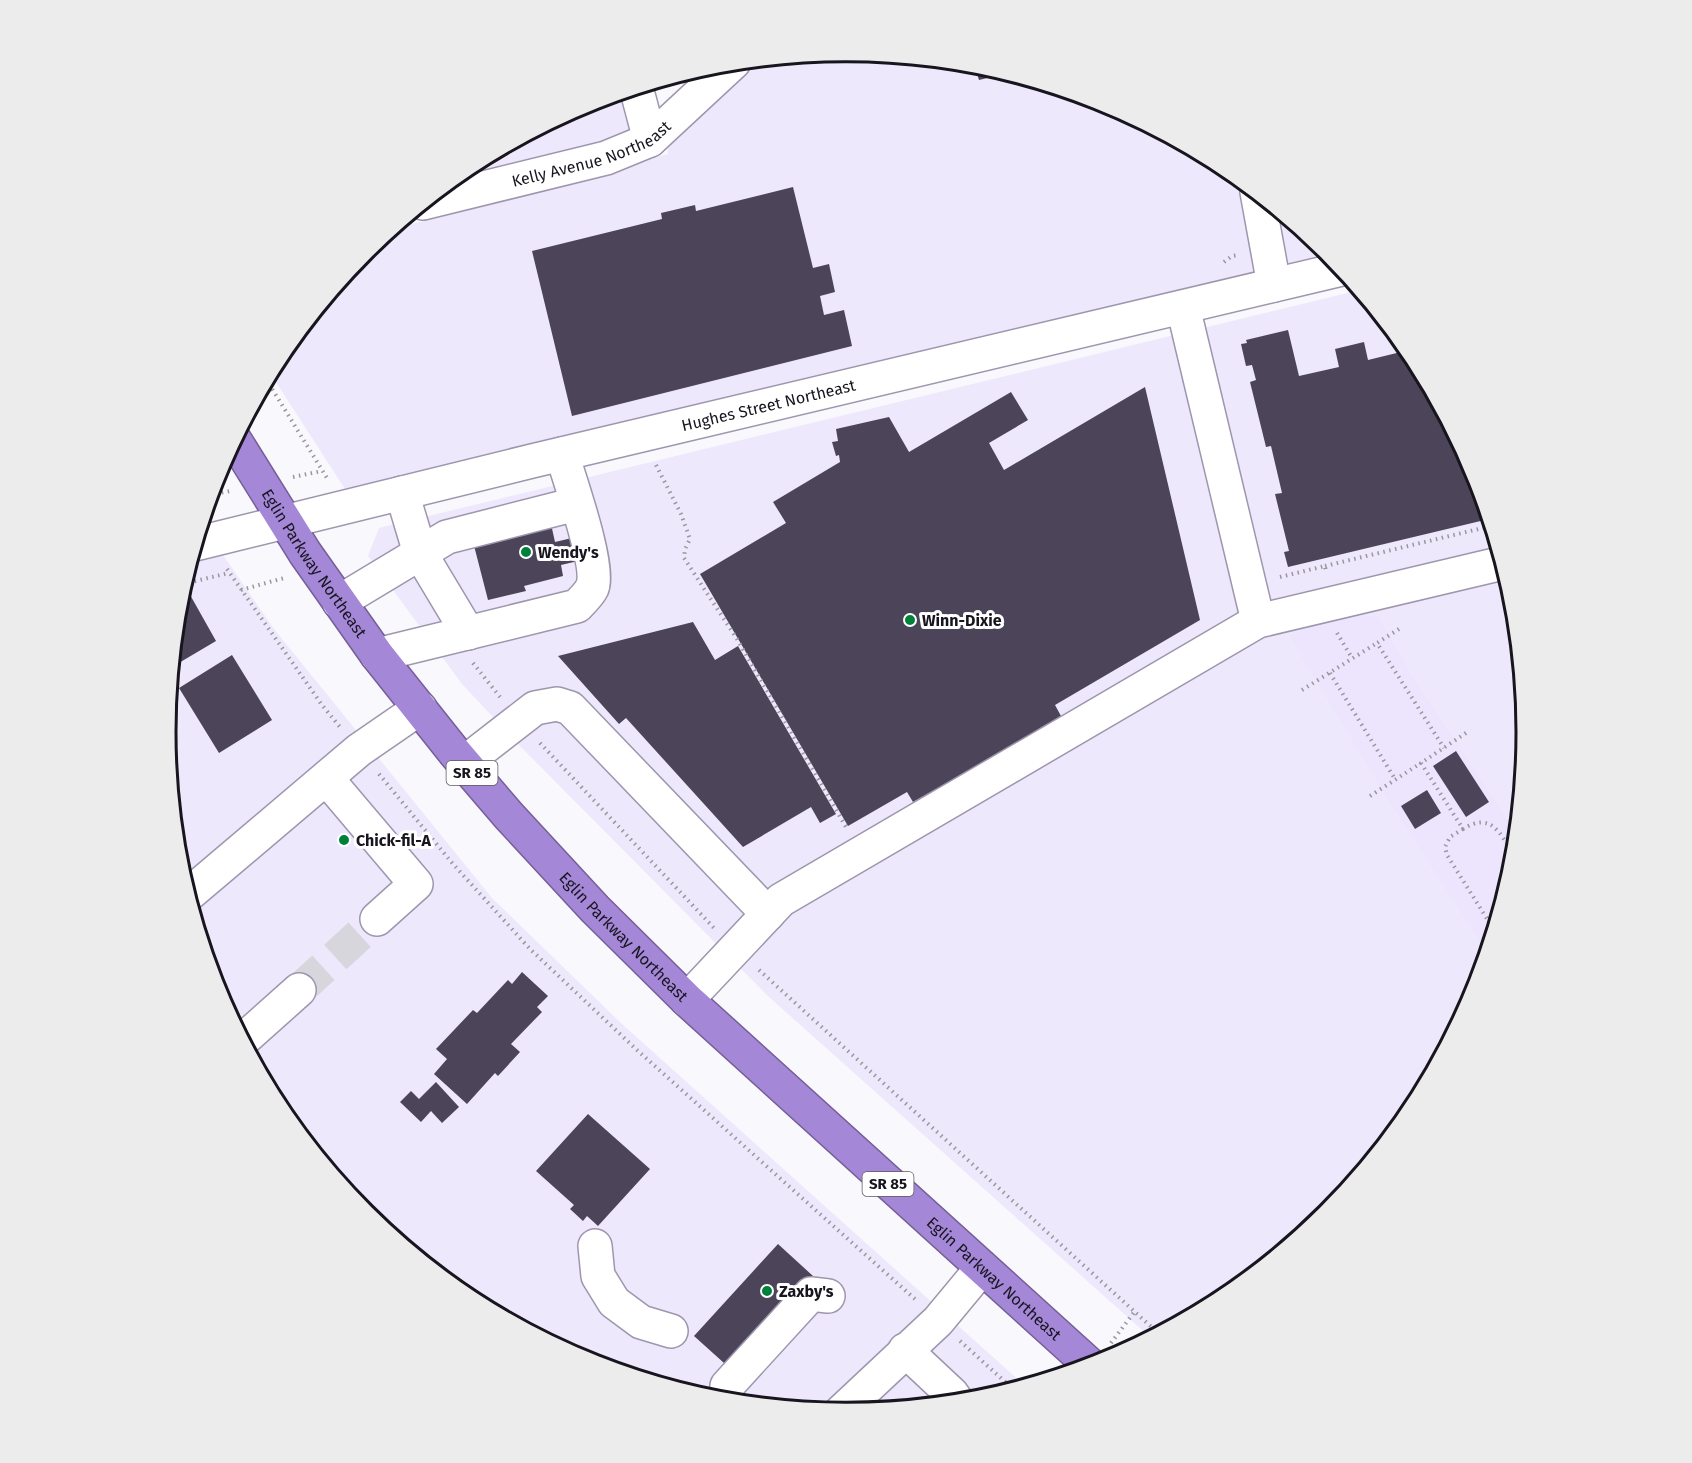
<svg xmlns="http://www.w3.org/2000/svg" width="1692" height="1463" font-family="'Fira Sans',sans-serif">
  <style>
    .built { fill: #eee8fc }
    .green { fill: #ede5fd }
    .building { fill: #4c4559 }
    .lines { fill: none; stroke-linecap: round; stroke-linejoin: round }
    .minor-tunnel { stroke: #d7d6dc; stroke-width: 33; stroke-dasharray: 33 16; stroke-linecap: butt }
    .minor-casing { stroke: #9e96ad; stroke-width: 36 }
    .highway-casing { stroke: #745f97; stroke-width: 36 }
    .path { stroke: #99979e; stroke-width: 4; stroke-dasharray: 1.5 4.5; stroke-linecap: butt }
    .minor { stroke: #fff; stroke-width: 33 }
    .highway { stroke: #a587d8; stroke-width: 33 }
    .poi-dot { fill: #00813a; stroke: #fff; stroke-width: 2 }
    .labels { text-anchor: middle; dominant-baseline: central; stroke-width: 6; stroke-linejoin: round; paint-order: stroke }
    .shield { fill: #fff; stroke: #5d5b62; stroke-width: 1.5 }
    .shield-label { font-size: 15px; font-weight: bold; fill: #18151e }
    .street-label { font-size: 16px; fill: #18151e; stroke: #fff }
    .poi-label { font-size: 16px; font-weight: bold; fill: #18151e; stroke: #fff; text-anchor: start }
    .rim { fill: none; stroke: #18151e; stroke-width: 3 }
  </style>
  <rect width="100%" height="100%" fill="#f9f8fd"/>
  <path class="built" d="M846 51 979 64 1107 103 1224 166 1238 177 1256 271 345 489 270 373 280 353 365 250 391 229 610 175 655 157 668 154V148L720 97 764 59Z
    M622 92 631 129 600 141 454 177 468 165 586 103Z
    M1275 208 1327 251 1330 254 1285 264Z
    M1360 290 1412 354 1475 471 1513 599 1526 732 1513 865 1475 992 1412 1110 1327 1213 1224 1298 1150 1337 769 997 520 746 462 684 368 556 379 528Z
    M223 555 274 629 492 898 622 1024 1024 1385 978 1399 846 1412 713 1399 585 1360 468 1297 365 1212 280 1109 217 992 179 864 166 731 179 598 189 564Z"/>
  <path class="green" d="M1345 615 1378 616 1411 674 1516 833 1513 865 1487 951 1398 816 1289 635Z"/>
  <path class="building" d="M974 64H979L1008 73 979 80Z
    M793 187 813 268 829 264 835 292 820 296 824 315 844 310 852 346 572 416 532 251 662 219 661 213 695 205 696 211Z
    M1288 330 1299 376 1339 367 1335 349 1364 342 1368 360 1409 350 1475 471 1489 519 1288 567 1284 552 1289 551 1275 494 1282 493 1271 446 1266 447 1250 382 1256 380 1252 365 1246 366 1241 344 1247 343 1246 340Z
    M1145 387 1200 620 1055 705 1061 716 1037 730 1039 731 938 790 936 789 913 802 907 792 848 826 700 574 786 523 773 502 840 462 839 455 836 456 832 442 838 441 836 429 889 417 909 452 1011 392 1028 420 989 443 1004 470Z
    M549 515 555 542 572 538 578 561 561 565 563 576 524 586 526 591 488 600 471 534Z
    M189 593 216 641 172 667 179 599Z
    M693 622 715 660 738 646 836 814 820 823 811 807 743 847 626 718 619 724 558 656Z
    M232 655 272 720 219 753 179 688Z
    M1456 751 1489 802 1466 817 1433 766Z
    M1427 790 1441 813 1415 829 1401 806Z
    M522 972 548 996 537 1007 542 1012 511 1044 520 1052 498 1076 495 1073 467 1104 434 1074 447 1059 436 1049 473 1010 477 1013 508 980 512 984Z
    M436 1082 459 1107 442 1123 431 1111 421 1122 400 1102 411 1091 419 1099Z
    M588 1114 650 1169 598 1226 587 1216 583 1221 570 1209 574 1205 536 1171Z
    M778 1244 813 1276 735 1360 731 1356 724 1363 694 1336Z"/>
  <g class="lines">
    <path class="minor-tunnel" d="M299 990 377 919"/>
    <g class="minor-casing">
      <g id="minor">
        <path d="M636 87 650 140"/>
        <path d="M1257 192 1274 285"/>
        <path id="s1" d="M423 203 606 158 650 140 734 62"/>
        <path d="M1183 307 1258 621"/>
        <path d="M402 493 420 553 468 633"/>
        <path id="s2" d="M195 544 532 461 1342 269"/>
        <path d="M339 602 447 537 576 504"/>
        <path d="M377 655 577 606C582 601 589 594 592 588 601 568 569 478 562 454"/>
        <path d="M464 763 535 708 557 704 570 708 768 914"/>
        <path d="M327 779 416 884 377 919"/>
        <path d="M188 895 359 750 420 708"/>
        <path d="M687 1000 781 900 1258 621 1503 563"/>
        <path d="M243 1040 299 990"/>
        <path d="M595 1246 598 1276 614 1302 641 1322 671 1331"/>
        <path d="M905 1350 952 1394 957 1401"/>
        <path d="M727 1386 811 1294 828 1296"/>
        <path d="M841 1412 938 1321 982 1268"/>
      </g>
    </g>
    <g class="highway-casing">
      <g id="highway">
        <path id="s3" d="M234 439 305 553 377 655 455 753 509 816 595 909 687 1000 1090 1365"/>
      </g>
    </g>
    <path class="path" d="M1224 262 1232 256 1238 255
      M266 379 327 478
      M656 465 681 514 690 539 685 549 684 558 737 639 846 827
      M293 477 322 471
      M210 495 230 491
      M1325 566 1491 526
      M227 569 322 705 340 727
      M1280 577 1325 566 1326 572
      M183 584 229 573
      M241 590 284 578
      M1399 629 1377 643 1444 748
      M1337 633 1352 658
      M473 663 500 697
      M1330 673 1395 779
      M1302 690 1377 643
      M1466 733 1421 763 1463 829C1492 811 1500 834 1514 855
      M540 743 714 928
      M379 774 453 864 530 949 638 1051 915 1299
      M1370 796 1421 763
      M1463 829 1450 837 1445 847 1447 855 1494 930
      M759 970 1158 1333
      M960 1341 1013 1389
      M1111 1343 1135 1311"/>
    <use href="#minor" class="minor"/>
    <use href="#highway" class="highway"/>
  </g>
  <g class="poi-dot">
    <circle cx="526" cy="552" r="6"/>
    <circle cx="910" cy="620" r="6"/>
    <circle cx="344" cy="840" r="6"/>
    <circle cx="767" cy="1291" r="6"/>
  </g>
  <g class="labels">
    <g class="shield">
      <rect x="446.5" y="761" width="51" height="24" rx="4.5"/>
      <rect x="862.5" y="1172" width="51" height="24" rx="4.5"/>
    </g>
    <g class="shield-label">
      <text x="472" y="773">SR 85</text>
      <text x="888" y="1184">SR 85</text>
    </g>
    <g class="street-label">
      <text stroke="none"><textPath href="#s1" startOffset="176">Kelly Avenue Northeast</textPath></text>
      <text stroke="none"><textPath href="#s2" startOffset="590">Hughes Street Northeast</textPath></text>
      <text stroke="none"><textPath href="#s3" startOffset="148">Eglin Parkway Northeast</textPath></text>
      <text stroke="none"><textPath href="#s3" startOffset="634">Eglin Parkway Northeast</textPath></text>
      <text stroke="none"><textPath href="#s3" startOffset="1138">Eglin Parkway Northeast</textPath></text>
    </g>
    <g class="poi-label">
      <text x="538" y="552">Wendy's</text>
      <text x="922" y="620">Winn-Dixie</text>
      <text x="356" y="840">Chick-fil-A</text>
      <text x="779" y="1291">Zaxby's</text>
    </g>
  </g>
  <path d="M0 0H1692V1463H0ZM176 732a670 670 0 1 1 1340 0a670 670 0 1 1-1340 0Z" fill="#edeced" fill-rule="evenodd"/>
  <path class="rim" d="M176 732a670 670 0 1 1 1340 0a670 670 0 1 1-1340 0Z"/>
</svg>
